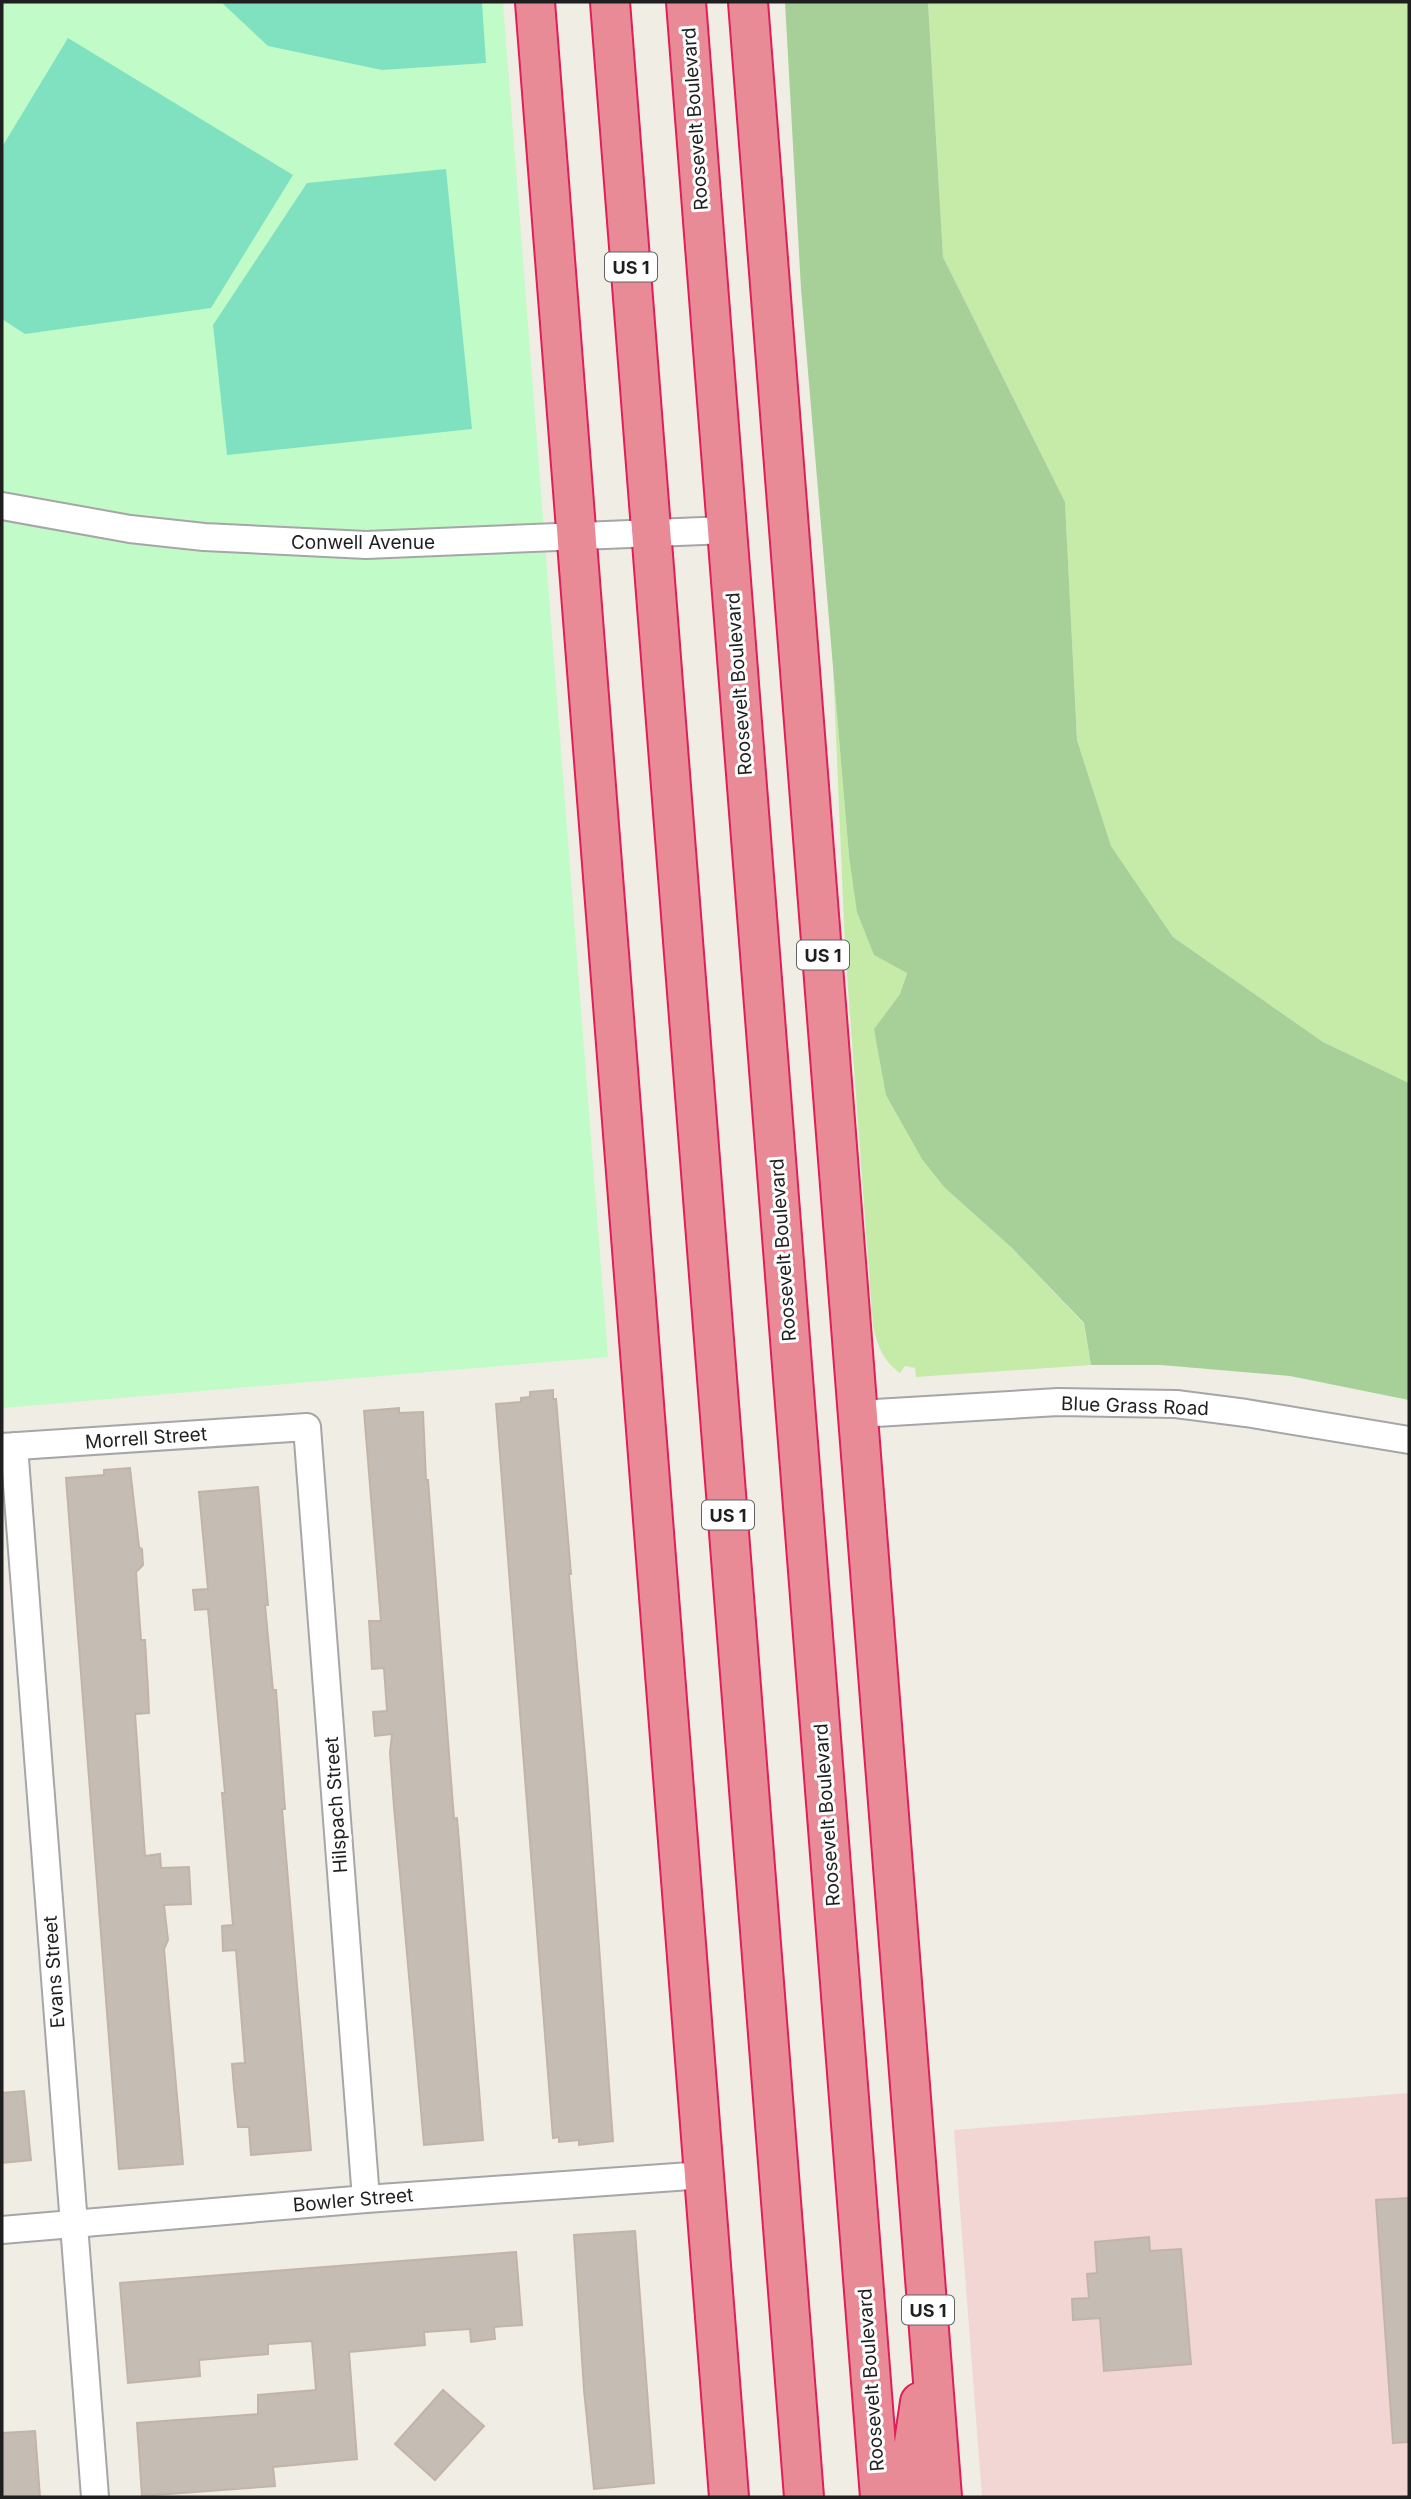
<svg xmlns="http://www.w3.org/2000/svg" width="1411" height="2499" font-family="Inter,sans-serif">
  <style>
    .commercial { fill: #f1d6d3 }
    .grass { fill: #c6eba9 }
    .forest { fill: #a6d098 }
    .park { fill: #c1fbc8 }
    .pitch { fill: #80e1c1 }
    .building { fill: #c5bcb4; stroke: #c2b4a7; stroke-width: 2 }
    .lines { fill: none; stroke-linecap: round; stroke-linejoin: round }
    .minor-casing { stroke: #a6a6a6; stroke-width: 30 }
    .highway-casing { stroke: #e01f57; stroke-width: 42 }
    .minor { stroke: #fff; stroke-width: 26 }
    .highway { stroke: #e98a97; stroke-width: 38 }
    .labels { text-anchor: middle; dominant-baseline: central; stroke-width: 6; stroke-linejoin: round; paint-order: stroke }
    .shield { fill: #fff; stroke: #626262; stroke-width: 2 }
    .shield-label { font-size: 18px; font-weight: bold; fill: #1f1f1f }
    .street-label { font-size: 19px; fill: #1f1f1f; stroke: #fff }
  </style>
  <rect width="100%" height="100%" fill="#f0ede5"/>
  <path class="commercial" d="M1409 2093V2497H982L954 2130Z"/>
  <path class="grass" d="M928 2H1409V1083L1323 1042 1173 937 1111 846 1077 740 1065 502 943 257Z
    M833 666 849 856 874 955 907 972 900 994 874 1029 945 1188 1012 1248 1084 1324 1091 1365 916 1377 915 1368 905 1366 900 1373C882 1360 878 1346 873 1326L845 948Z"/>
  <path class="forest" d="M785 2H928L943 257 1065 502 1077 740 1111 846 1173 937 1323 1042 1409 1083V1400L1290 1376 1161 1365H1091L1084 1323 1012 1248 945 1188 922 1159 886 1095 874 1029 900 994 907 973 874 955 857 912 849 856 801 289Z"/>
  <path class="park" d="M2 2H503L608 1357 2 1408Z"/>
  <path class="pitch" d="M221 2H482L486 63 382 70 268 46Z
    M68 38 293 175 211 308 25 334 2 319V147Z
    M446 169 472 429 227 455 213 325 307 183Z"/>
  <path class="building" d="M553 1390V1399H556L571 1574H569L587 1779 613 2141 579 2145V2140L559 2142V2137L553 2138 496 1404 521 1402V1398L530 1397V1392Z
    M399 1408V1413L423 1412 426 1480H428L454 1819 457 1818 459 1841 483 2140 424 2145 394 1807 390 1753 392 1734 375 1736 373 1712 387 1711 384 1668 372 1669 369 1621H381L364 1411Z
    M130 1468 139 1547 142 1549 143 1565 136 1572 141 1640H145L148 1690 149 1713 135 1714 145 1856 160 1854 161 1868 189 1867 191 1904 164 1905 168 1940 164 1949 183 2164 119 2169 66 1478 104 1475V1470Z
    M258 1487 268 1605H265L273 1690H276L285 1809H282L311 2150 251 2155 249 2127H238L234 2088 232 2064 245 2063 236 1950 223 1951 222 1926 233 1925 222 1793H225L208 1609 195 1610 193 1590 208 1589 199 1492Z
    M24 2091 31 2160 2 2163V2093Z
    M1409 2198V2442L1393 2443 1376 2200Z
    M635 2231 654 2483 594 2489 584 2390 574 2235Z
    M1149 2237 1150 2251 1181 2249 1191 2364 1104 2371 1100 2318 1073 2320 1072 2299 1089 2298 1087 2274 1097 2273 1095 2242Z
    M516 2252 522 2325 494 2327 495 2339 471 2342 470 2329 424 2332 425 2345 349 2352 357 2459 273 2467 275 2486 142 2496 137 2423 258 2414V2395L316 2390 312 2341 268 2344V2354L199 2360 200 2376 128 2383 120 2283Z
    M443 2390 484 2426 435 2480 395 2444Z
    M35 2431 40 2497H2V2433Z"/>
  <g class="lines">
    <g class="minor-casing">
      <path id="minor" d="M2 506 130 529 204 537 366 545 727 530
        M859 1414 1058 1402 1176 1404 1246 1413 1409 1440
        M14 1446 95 2497
        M2 1447 307 1427 366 2199
        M2 2230 366 2199 704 2175"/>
    </g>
    <g class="highway-casing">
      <path id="highway" d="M535 2 729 2497
        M610 2 804 2497
        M686 2 880 2497
        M748 2 942 2497
        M906 2497 920 2402"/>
    </g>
    <use href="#minor" class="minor"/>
    <use href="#highway" class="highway"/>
  </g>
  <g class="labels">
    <g class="shield">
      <rect x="605" y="252.5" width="52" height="29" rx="5"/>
      <rect x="797" y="940.5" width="52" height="29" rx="5"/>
      <rect x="702" y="1500.5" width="52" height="29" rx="5"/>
      <rect x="902" y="2295.5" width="52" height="29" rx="5"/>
    </g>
    <g class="shield-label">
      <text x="631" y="267">US 1</text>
      <text x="823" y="955">US 1</text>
      <text x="728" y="1515">US 1</text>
      <text x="928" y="2310">US 1</text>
    </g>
    <g class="street-label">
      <text transform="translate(695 119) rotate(-94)">Roosevelt Boulevard</text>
      <text x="363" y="542">Conwell Avenue</text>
      <text transform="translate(739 684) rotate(-94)">Roosevelt Boulevard</text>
      <text transform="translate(783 1250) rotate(-94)">Roosevelt Boulevard</text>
      <text transform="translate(1135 1406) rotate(2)">Blue Grass Road</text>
      <text transform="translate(146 1438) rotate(-4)">Morrell Street</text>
      <text transform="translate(336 1805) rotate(-94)">Hilspach Street</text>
      <text transform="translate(827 1815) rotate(-94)">Roosevelt Boulevard</text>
      <text transform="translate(54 1972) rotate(-94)">Evans Street</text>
      <text transform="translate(353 2200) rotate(-5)">Bowler Street</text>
      <text transform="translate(871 2380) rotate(-94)">Roosevelt Boulevard</text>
    </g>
  </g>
  <rect width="1411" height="2499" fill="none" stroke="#1f1f1f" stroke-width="7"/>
</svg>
